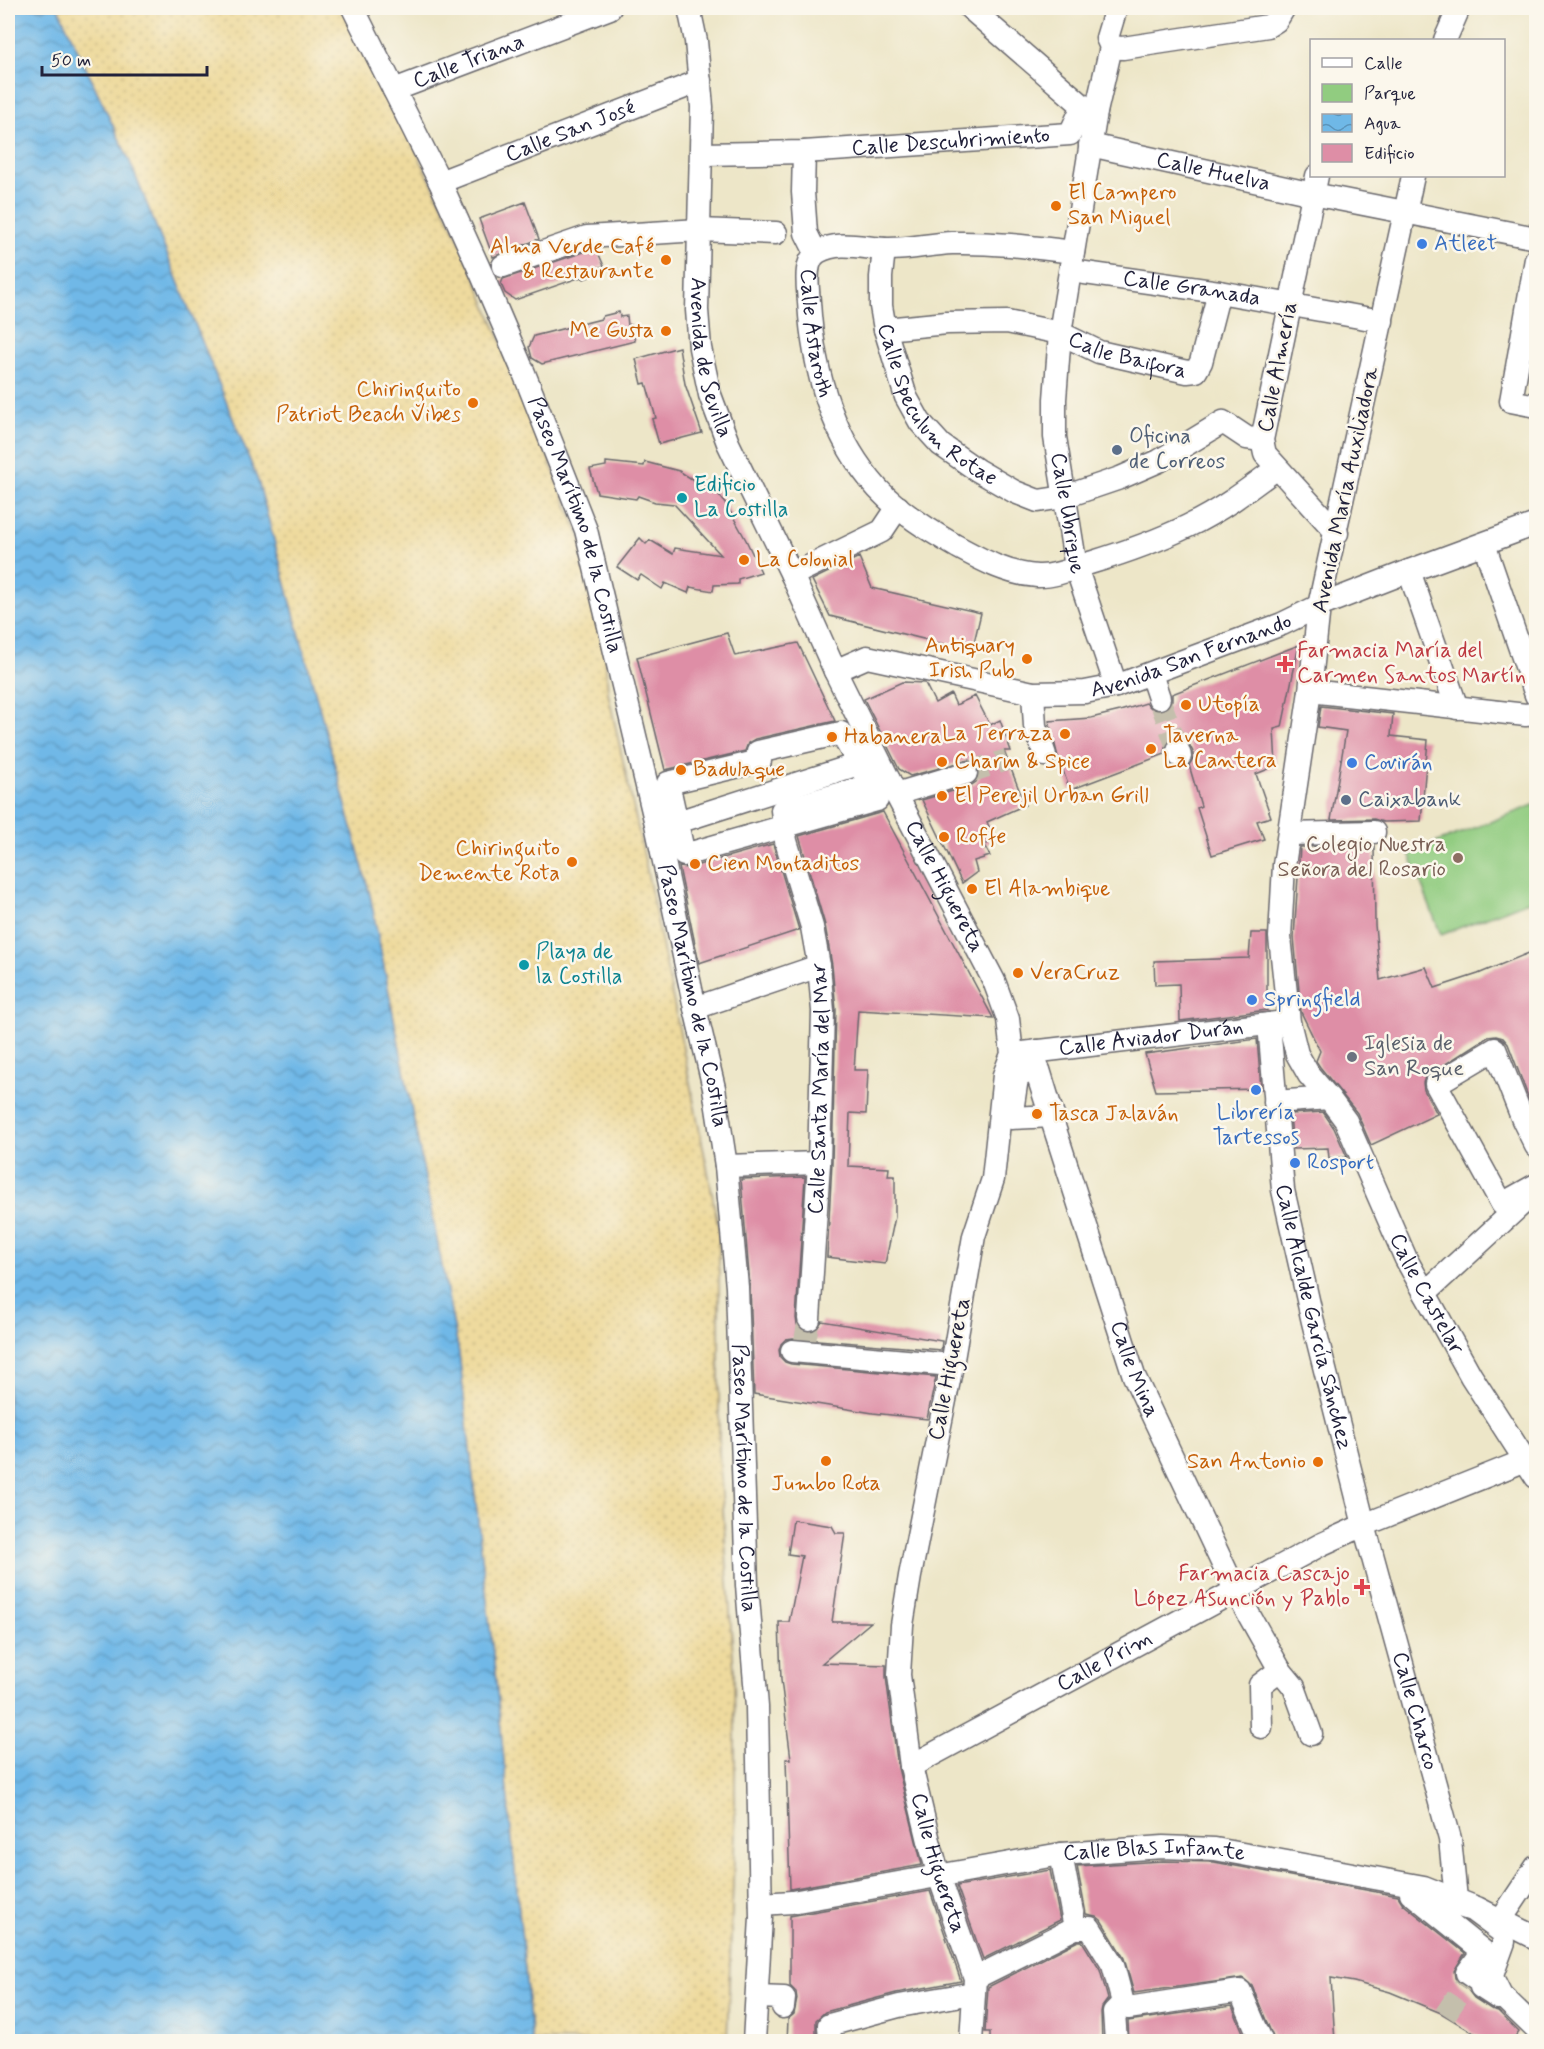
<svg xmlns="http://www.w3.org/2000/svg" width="1544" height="2049" font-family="Mynerve,sans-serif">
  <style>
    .green { fill: #91cc80; stroke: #5a775e; stroke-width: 1.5 }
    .sand { fill: url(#sand-dots); stroke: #887e6c; stroke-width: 1.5 }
    .water { fill: url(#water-waves); stroke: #486d91; stroke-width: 1.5 }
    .building { fill: #de8ea6 }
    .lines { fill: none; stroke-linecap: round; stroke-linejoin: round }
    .minor-tunnel { stroke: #c4bfac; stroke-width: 22; stroke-dasharray: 22 11; stroke-linecap: butt }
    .minor-casing { stroke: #69676c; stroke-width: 25 }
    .minor { stroke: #fff; stroke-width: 22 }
    .food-dot { fill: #e8710a; stroke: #fbf7ec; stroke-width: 2 }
    .shop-dot { fill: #3f7fe0; stroke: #fbf7ec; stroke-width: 2 }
    .service-dot { fill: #5c6f8a; stroke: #fbf7ec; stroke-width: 2 }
    .culture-dot { fill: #0f9aa8; stroke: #fbf7ec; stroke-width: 2 }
    .health-dot { fill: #e0444e; stroke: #fbf7ec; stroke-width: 2 }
    .education-dot { fill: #8d6e63; stroke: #fbf7ec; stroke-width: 2 }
    .worship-dot { fill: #6b7280; stroke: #fbf7ec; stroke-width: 2 }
    .labels { text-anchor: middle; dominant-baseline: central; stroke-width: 5; stroke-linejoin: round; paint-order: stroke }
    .street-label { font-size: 22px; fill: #22223b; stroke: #fbf7ec }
    .food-label { font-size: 22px; fill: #c56008; stroke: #fbf7ec; text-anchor: start }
    .shop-label { font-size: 22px; fill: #366cbe; stroke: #fbf7ec; text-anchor: start }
    .service-label { font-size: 22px; fill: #4e5e75; stroke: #fbf7ec; text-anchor: start }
    .culture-label { font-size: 22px; fill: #0d838f; stroke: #fbf7ec; text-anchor: start }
    .health-label { font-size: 22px; fill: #be3a42; stroke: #fbf7ec; text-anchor: start }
    .education-label { font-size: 22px; fill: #785e54; stroke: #fbf7ec; text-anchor: end }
    .worship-label { font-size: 22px; fill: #5b616d; stroke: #fbf7ec; text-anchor: start }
  </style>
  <defs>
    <pattern id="sand-dots" width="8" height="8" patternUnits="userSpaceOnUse" patternTransform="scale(1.5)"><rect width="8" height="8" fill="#eeda9e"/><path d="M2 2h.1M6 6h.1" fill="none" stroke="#ccbb89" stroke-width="1.8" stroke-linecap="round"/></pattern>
    <pattern id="water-waves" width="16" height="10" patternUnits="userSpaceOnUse" patternTransform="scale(1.5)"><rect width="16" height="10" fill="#6fb8e7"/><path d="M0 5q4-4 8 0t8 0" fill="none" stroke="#5b95bc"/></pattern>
  </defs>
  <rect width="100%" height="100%" fill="#fbf7ec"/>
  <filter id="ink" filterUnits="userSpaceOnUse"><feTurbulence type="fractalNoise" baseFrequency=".0167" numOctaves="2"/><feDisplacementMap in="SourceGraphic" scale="12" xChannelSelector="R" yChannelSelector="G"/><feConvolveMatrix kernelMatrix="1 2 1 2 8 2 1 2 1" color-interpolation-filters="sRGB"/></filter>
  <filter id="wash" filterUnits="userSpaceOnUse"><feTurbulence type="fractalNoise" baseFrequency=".008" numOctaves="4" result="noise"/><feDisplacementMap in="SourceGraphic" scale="24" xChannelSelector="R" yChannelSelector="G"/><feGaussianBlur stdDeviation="1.35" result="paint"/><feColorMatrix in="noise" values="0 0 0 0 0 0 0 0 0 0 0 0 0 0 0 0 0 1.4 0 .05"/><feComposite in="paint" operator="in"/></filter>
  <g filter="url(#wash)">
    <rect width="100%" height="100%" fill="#ede6c8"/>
    <path class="green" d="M1536 804V898L1441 935 1409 853Z"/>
    <path class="sand" d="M58 8H347L463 248 583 544 604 639 608 693 643 851 709 1177 719 1231V1450L734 1670 735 1737V1830L727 2041H532L496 1681 459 1353 370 895 258 481 130 162Z"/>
    <path class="water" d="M8 8H58L130 162 258 481 370 895 459 1353 496 1681 532 2041H8Z"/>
    <g id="blocks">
      <path class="building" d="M525 202 539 239 493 257 479 219Z
        M590 250H597L604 266 598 268 600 273 584 279 581 277 515 300 505 293 501 284 503 279Z
        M619 312 620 317 627 316 628 326 631 325 635 341 542 364 532 358 529 347 534 336 601 319 603 316Z
        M679 347 685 384 702 433 659 444 652 419 656 418 646 383 642 384 636 359Z
        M606 462 644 466 645 462 679 471 695 481 697 479 709 489 712 486 726 504 746 540 761 572 738 579V584L714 585 713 591 690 587 688 593 665 583 662 589 641 575 637 580 617 567 640 538 646 544 650 540 673 554 675 548 721 555 674 504 655 502 638 496 636 499 597 493 590 469 606 466Z
        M859 557 872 588 981 613 972 651 830 616 812 580Z
        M727 633 735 656 798 643 835 721 755 739 748 743 745 751 665 770 637 657Z
        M1299 645 1282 727 1274 729 1276 766 1256 774 1271 817 1257 821 1264 839 1212 855 1197 808 1201 806 1189 765 1193 759V752L1187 740 1181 737H1174L1168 741 1165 747V754L1070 790 1058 757 1049 721 1091 718 1120 711 1146 703 1151 708 1157 711H1163L1169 706 1172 700V694Z
        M902 682 925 683 935 703 951 694 956 705 975 696 990 725 1000 720 1011 751H1004L1025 805 987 822 995 840 984 845 990 856 974 861 977 872 962 883 922 800 970 786 976 782 979 777V769L975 763 969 760 910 776 899 769 864 699Z
        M1321 706 1393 714 1391 736 1428 740 1421 821 1383 822 1374 819 1331 820 1346 731 1318 727Z
        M883 812 993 1018 858 1010 854 1070H868L866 1114 850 1113 848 1166 889 1168 888 1176H895V1217L885 1264 827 1257 832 1163 836 1010 832 965 825 925 799 836Z
        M773 844 799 930 699 963 679 867 688 868Z
        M1374 846 1375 925 1380 980 1426 967 1435 988 1478 974 1536 950V1117L1508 1044 1503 1038 1496 1036 1488 1037 1425 1077 1423 1083 1424 1090 1437 1114 1371 1145 1357 1113 1320 1067 1316 1061 1320 1051 1301 1012 1294 937 1300 847Z
        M1251 933H1267V1010L1180 1021 1179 984 1155 985 1154 961 1249 958Z
        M1257 1039 1261 1089 1156 1091 1145 1054Z
        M1323 1112 1334 1128 1347 1157 1329 1158 1328 1148 1293 1149 1290 1114Z
        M805 1177 796 1318 797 1325 802 1330 809 1332 815 1331 822 1321 942 1341 941 1350 793 1338 786 1339 781 1344 779 1350 780 1357 785 1362 791 1364 936 1377 927 1419 873 1413 754 1394 750 1286 741 1179Z
        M793 1520 832 1526 836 1533H845L832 1622H871L822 1663 886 1665V1677L898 1768 922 1865 790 1889 786 1759H791L781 1680 779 1622H789L802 1556 788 1554Z
        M1163 1861 1214 1862 1398 1896 1403 1904 1465 1953 1454 1971 1455 1978 1459 1984 1468 1990 1474 1998 1491 2009 1498 2011 1519 2032 1512 2042H1489L1441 2013 1390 1992 1354 1982 1331 1978 1335 2042H1275L1252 1986 1243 1978 1134 1993 1124 1958 1101 1920 1096 1916 1086 1914 1077 1866Z
        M1050 1870 1060 1920 983 1959 957 1886Z
        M930 1891 961 1981 896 1993 825 2012 816 2020V2042H787L788 2019 794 2014 797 1999 796 1992 790 1986V1916Z
        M1078 1941H1082L1100 1970 1108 1999 1102 2007 1101 2012 1102 2042H990V2032H985L988 1987Z
        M1232 2006 1247 2042H1129L1128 2021Z"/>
    </g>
  </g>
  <g filter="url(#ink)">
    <use href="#blocks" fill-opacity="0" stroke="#69676c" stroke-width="1.5"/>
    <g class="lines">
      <path class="minor-tunnel" d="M1159 698 1178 750
        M966 773 1007 760
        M804 1346 809 1319
        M1445 2015 1471 1976"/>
      <g class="minor-casing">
        <g id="minor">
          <path id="s1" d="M353 8 440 182 482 275 524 373 586 530 656 824 695 1008 714 1088 726 1166 737 1287 747 1585 757 1707 761 1917 754 2042"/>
          <path id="s2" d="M689 8 696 41 702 107 697 310 700 348 710 395 728 443 792 575 835 671 896 794 994 981 1008 1019 1012 1054 1004 1075 993 1179 974 1236 952 1365 910 1576 902 1625 899 1675 911 1766 929 1841 939 1876 975 1978 971 2042"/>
          <path d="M970 8 1083 106 1096 112"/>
          <path id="s3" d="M1116 8 1107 38 1111 47 1096 112 1060 333 1055 399V437L1076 567 1116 686"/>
          <path d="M1445 40 1459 8"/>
          <path d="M1111 47 1123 48 1268 26 1276 21 1284 8"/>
          <path id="s4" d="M394 90 610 8"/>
          <path id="s5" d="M1090 145 1313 194 1536 238"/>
          <path d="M804 152 803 192 806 233 816 253"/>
          <path id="s6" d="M702 154 804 152 1070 134 1083 106"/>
          <path d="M1317 176 1262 440 1265 454 1337 533"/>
          <path id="s7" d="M1413 176 1319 606 1310 691 1284 865 1280 937 1289 1022 1297 1054 1309 1075 1329 1098 1346 1121 1406 1259 1471 1376 1536 1477"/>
          <path id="s8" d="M440 182 700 81"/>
          <path id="s9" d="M884 249 881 277V306L885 329 906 397 920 422 941 445 977 470 1015 492 1038 501 1064 497 1120 478 1159 461 1223 422 1247 438 1262 440"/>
          <path id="s10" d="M1073 252C1032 247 993 242 952 243 930 244 907 250 885 249 862 248 839 240 818 252 803 261 808 287 809 302 813 369 832 438 878 489 899 512 930 531 956 546 982 560 1007 574 1037 576 1056 577 1076 567 1093 562 1126 552 1157 541 1188 526 1220 511 1249 489 1277 468"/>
          <path d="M1536 259 1511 401 1536 406"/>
          <path d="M503 266 587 237 699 230 776 233"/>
          <path id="s11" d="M1071 271 1219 292 1382 321"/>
          <path id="s12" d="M885 329 947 323 1007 322 1060 333 1099 352 1187 372 1196 371 1201 362 1219 292"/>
          <path d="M1484 544 1536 695"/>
          <path d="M1409 571 1457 708"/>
          <path d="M792 575 882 531 898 507"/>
          <path id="s13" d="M835 671 867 657 1033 693 1085 692 1116 686 1282 624 1319 606 1409 571 1536 524"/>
          <path d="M1151 674 1159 698"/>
          <path d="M1310 691 1526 715 1536 713"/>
          <path d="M1033 693 1035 726 1045 755"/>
          <path d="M841 733 871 785 877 800 684 855 668 783 760 761 758 752Z"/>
          <path d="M1178 750 1180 756"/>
          <path d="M896 794 966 773"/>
          <path d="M690 818 871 760"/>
          <path d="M1289 834 1374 832"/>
          <path d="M695 1008 819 966"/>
          <path id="s14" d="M1269 1024 1283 1190 1313 1322 1364 1525 1450 1839 1456 1899"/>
          <path id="s15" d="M1037 1051 1036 1070 1134 1376 1236 1592 1280 1670"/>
          <path id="s16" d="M1023 1053 1285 1022"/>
          <path d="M1039 1070 1053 1116 1011 1118 1017 1078 1028 1071Z"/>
          <path d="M1275 1102 1329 1098"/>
          <path d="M1536 1146 1523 1120 1495 1049 1436 1084 1502 1204 1536 1185"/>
          <path d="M726 1166 819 1163"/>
          <path d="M1425 1293 1526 1200"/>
          <path id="s17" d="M809 1319 819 1163 823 1011 819 966 812 927 786 841 782 810 889 780"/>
          <path d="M792 1351 952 1365"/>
          <path d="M1261 1727 1260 1685 1280 1670 1294 1687 1311 1734"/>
          <path id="s18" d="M911 1766 1322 1544 1364 1525 1536 1456"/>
          <path d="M1061 1854 1075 1928H1090L1113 1965 1123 2003 1128 2008 1240 1991 1262 2042"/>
          <path d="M1411 1893 1426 1895 1472 1910 1503 1933 1504 1942 1490 1981 1498 1998 1481 1987 1483 1984 1467 1973 1483 1951Z"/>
          <path id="s19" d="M761 1904 792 1902 1061 1854 1163 1847 1215 1849 1424 1887 1477 1908 1536 1938"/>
          <path d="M1500 1921 1536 1867"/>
          <path d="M975 1978 1075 1928"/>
          <path d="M1495 1983 1501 1995 1536 2029"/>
          <path d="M757 1997 784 1998 783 2007"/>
          <path d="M830 2042 829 2025 899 2006 973 1993"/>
          <path d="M1116 2042 1114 2012 1123 2003"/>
        </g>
      </g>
      <use href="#minor" class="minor"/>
    </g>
  </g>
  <g class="food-dot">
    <circle cx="1056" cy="206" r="6"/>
    <circle cx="666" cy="260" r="6"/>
    <circle cx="666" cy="331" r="6"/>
    <circle cx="473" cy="403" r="6"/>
    <circle cx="744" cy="560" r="6"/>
    <circle cx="1027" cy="659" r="6"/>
    <circle cx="1186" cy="705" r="6"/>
    <circle cx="1065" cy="734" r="6"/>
    <circle cx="832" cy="737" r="6"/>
    <circle cx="1151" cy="749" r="6"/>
    <circle cx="942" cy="762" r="6"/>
    <circle cx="681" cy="770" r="6"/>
    <circle cx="942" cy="796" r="6"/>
    <circle cx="944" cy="837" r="6"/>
    <circle cx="572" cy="862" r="6"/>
    <circle cx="695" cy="864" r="6"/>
    <circle cx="972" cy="889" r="6"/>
    <circle cx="1018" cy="973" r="6"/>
    <circle cx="1037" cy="1114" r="6"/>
    <circle cx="826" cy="1461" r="6"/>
    <circle cx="1318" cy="1462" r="6"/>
  </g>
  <g class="shop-dot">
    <circle cx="1422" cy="244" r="6"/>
    <circle cx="1352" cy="763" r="6"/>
    <circle cx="1252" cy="1000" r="6"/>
    <circle cx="1256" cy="1090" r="6"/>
    <circle cx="1295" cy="1163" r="6"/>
  </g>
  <g class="service-dot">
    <circle cx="1117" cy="450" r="6"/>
    <circle cx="1346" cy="800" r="6"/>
  </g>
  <g class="culture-dot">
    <circle cx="682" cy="498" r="6"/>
    <circle cx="524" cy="965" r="6"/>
  </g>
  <g class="health-dot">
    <path d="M1282 655h6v6h6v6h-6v6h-6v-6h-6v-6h6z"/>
    <path d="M1359 1578h6v6h6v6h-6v6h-6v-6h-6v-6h6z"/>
  </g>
  <circle class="education-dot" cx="1458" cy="858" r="6"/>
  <circle class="worship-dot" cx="1352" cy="1057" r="6"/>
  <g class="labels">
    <g class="street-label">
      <text stroke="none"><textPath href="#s4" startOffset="80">Calle Triana</textPath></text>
      <text stroke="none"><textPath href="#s8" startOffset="140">Calle San José</textPath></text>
      <text stroke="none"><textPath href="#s6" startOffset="249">Calle Descubrimiento</textPath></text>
      <text stroke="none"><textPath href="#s5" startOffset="126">Calle Huelva</textPath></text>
      <text stroke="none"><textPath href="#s11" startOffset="122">Calle Granada</textPath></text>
      <text stroke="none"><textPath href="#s10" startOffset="342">Calle Astaroth</textPath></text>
      <text stroke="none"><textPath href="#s12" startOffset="248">Calle Baifora</textPath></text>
      <text stroke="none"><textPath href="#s2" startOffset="352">Avenida de Sevilla</textPath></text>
      <text transform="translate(1278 367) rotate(-79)">Calle Almería</text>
      <text stroke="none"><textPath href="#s9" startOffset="176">Calle Speculum Rotae</textPath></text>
      <text transform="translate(1346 490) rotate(-78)">Avenida María Auxiliadora</text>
      <text stroke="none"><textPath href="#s3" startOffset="513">Calle Ubrique</textPath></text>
      <text stroke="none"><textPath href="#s1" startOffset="564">Paseo Marítimo de la Costilla</textPath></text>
      <text stroke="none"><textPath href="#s13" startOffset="369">Avenida San Fernando</textPath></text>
      <text stroke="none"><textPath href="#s2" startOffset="934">Calle Higuereta</textPath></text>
      <text stroke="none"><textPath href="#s1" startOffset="1050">Paseo Marítimo de la Costilla</textPath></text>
      <text stroke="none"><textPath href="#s16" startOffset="129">Calle Aviador Durán</textPath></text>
      <text stroke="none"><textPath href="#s17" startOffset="231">Calle Santa María del Mar</textPath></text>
      <text stroke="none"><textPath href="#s7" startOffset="1166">Calle Castelar</textPath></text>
      <text stroke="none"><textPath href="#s14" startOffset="297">Calle Alcalde García Sánchez</textPath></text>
      <text transform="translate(950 1369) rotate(-79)">Calle Higuereta</text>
      <text stroke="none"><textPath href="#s15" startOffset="334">Calle Mina</textPath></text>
      <text stroke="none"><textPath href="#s1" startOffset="1536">Paseo Marítimo de la Costilla</textPath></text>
      <text stroke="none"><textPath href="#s18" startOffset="220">Calle Prim</textPath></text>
      <text stroke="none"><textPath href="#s14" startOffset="704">Calle Charco</textPath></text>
      <text stroke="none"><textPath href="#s19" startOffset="398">Calle Blas Infante</textPath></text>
      <text stroke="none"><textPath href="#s2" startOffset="1942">Calle Higuereta</textPath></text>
    </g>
    <g class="food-label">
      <text x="1068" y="193">El Campero<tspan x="1068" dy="25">San Miguel</tspan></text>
      <text x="654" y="247" text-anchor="end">Alma Verde Café<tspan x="654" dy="25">&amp; Restaurante</tspan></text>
      <text x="654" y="331" text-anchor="end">Me Gusta</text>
      <text x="461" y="390" text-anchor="end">Chiringuito<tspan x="461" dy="25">Patriot Beach Vibes</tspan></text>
      <text x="756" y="560">La Colonial</text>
      <text x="1015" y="646" text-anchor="end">Antiquary<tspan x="1015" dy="25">Irish Pub</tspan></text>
      <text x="1198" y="705">Utopía</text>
      <text x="1053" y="734" text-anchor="end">La Terraza</text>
      <text x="1163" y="736">Taverna<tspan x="1163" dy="25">La Cantera</tspan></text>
      <text x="844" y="737">Habanera</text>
      <text x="954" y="762">Charm &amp; Spice</text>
      <text x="693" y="770">Badulaque</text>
      <text x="954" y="796">El Perejil Urban Grill</text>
      <text x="956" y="837">Roffe</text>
      <text x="560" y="849" text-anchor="end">Chiringuito<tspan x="560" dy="25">Demente Rota</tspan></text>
      <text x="707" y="864">Cien Montaditos</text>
      <text x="984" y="889">El Alambique</text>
      <text x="1030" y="973">VeraCruz</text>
      <text x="1049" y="1114">Tasca Jalaván</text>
      <text x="1306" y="1462" text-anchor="end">San Antonio</text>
      <text x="826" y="1484" text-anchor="middle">Jumbo Rota</text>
    </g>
    <g class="shop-label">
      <text x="1434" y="244">Atleet</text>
      <text x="1364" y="763">Covirán</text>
      <text x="1264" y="1000">Springfield</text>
      <text x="1256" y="1113" text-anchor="middle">Librería<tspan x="1256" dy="25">Tartessos</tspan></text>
      <text x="1307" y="1163">Rosport</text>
    </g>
    <g class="service-label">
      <text x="1129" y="437">Oficina<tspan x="1129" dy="25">de Correos</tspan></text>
      <text x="1358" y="800">Caixabank</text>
    </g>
    <g class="culture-label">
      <text x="694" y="485">Edificio<tspan x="694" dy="25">La Costilla</tspan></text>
      <text x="536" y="952">Playa de<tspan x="536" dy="25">la Costilla</tspan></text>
    </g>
    <g class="health-label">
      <text x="1297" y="651">Farmacia María del<tspan x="1297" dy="25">Carmen Santos Martín</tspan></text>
      <text x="1350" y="1574" text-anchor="end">Farmacia Cascajo<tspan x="1350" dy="25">López Asunción y Pablo</tspan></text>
    </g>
    <g class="education-label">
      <text x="1446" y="845">Colegio Nuestra<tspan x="1446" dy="25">Señora del Rosario</tspan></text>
    </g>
    <g class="worship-label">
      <text x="1364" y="1044">Iglesia de<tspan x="1364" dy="25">San Roque</tspan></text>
    </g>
  </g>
  <rect width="1544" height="2049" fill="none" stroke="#fbf7ec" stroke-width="30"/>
  <rect x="1310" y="39" width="195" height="138" fill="#fbf7ec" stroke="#a4a2a5" stroke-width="1.5"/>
  <rect x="1322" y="58" width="30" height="9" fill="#ffffff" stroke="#a4a2a5" stroke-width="1.5"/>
  <text x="1364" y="69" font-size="18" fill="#22223b">Calle</text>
  <rect x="1322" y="84" width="30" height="18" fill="#91cc80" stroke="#a4a2a5" stroke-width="1.5"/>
  <text x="1364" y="99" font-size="18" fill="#22223b">Parque</text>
  <rect x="1322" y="114" width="30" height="18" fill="url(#water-waves)" stroke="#a4a2a5" stroke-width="1.5"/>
  <text x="1364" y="129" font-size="18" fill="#22223b">Agua</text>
  <rect x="1322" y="144" width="30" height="18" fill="#de8ea6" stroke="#a4a2a5" stroke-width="1.5"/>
  <text x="1364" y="159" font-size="18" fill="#22223b">Edificio</text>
  <path d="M42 66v9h165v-9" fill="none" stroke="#22223b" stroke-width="3"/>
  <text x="51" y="66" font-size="18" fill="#22223b" stroke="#fbf7ec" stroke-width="4.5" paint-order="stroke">50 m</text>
</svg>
